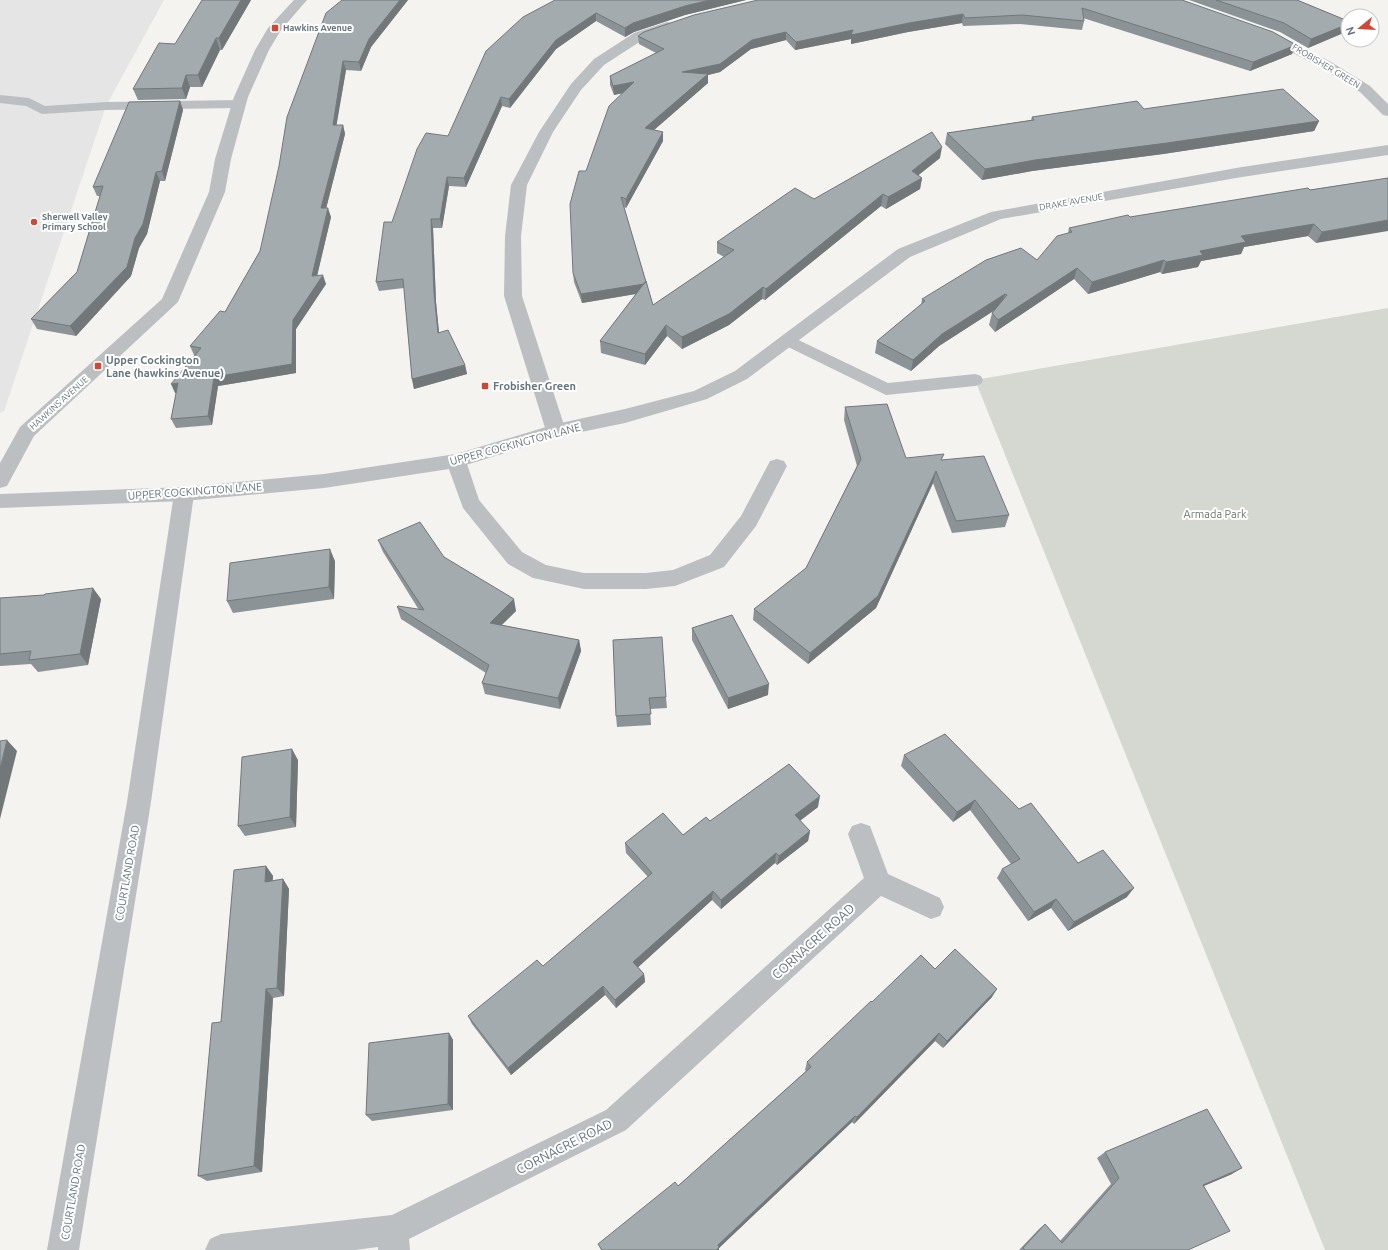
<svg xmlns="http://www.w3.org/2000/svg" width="1388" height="1250" font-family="Ubuntu,sans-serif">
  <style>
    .built { fill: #e4e5e4 }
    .green { fill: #d4d8d0 }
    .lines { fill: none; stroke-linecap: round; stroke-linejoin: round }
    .service { fill: #bbbfc2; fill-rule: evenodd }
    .minor { fill: #bbbfc2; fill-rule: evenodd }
    .tertiary { fill: #bbbfc2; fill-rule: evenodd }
    .wall { fill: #8c9396 }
    .shaded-wall { fill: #72787a }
    .building { fill: #a3abaf; stroke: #72787a }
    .poi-dot { fill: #cd4937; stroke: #fff; stroke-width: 1.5 }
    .labels { text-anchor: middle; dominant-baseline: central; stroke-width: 4; stroke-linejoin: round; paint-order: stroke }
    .far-poi-label { font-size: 9px; font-weight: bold; fill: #66767e; stroke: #fff; text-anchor: start }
    .far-street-label { font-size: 9px; fill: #66767e; stroke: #fff }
    .poi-label { font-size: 11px; font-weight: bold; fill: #66767e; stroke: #fff; text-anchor: start }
    .street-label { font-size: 11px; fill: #66767e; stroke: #fff }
    .park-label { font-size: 11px; fill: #6a7664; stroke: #fff }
    .near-street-label { font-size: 13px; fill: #66767e; stroke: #fff }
  </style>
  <rect width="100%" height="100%" fill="#f4f3f0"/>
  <path class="built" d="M0 0H164L106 106 4 411 0 413Z"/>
  <path class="green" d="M1388 308V1250H1325L975 380Z"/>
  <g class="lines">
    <path class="service" d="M0 95 29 98 45 106 106 102 238 100 243 101 245 104 243 107 238 108 106 110 42 114 26 106 0 103Z
      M788 335 888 383 975 374 981 376 983 380 981 384 975 386 886 395 782 344 780 340 782 336Z"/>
    <path class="minor" d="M294 0H307L281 30 269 50 248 97 231 159 225 192 178 302 34 436 7 486 0 488V463L20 427 162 299 209 192 215 159 234 97 255 50 268 28Z
      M667 22 672 23 674 26 672 29 644 39 604 65 581 90 553 132 527 185 521 236 522 296 566 431 563 436 556 438 549 436 546 431 504 296 505 236 511 185 539 132 571 84 594 59 634 33Z
      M1269 30 1331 62 1370 86 1388 104V116L1383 115 1360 92 1321 68 1264 37 1262 34 1264 31Z
      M456 454 463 456 466 461 479 500 522 552 546 565 584 573H646L673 570 710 555 741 516 770 461 777 459 784 461 787 466 756 526 724 567 675 586 646 589H584L533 578 508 564 463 508 446 461 449 456Z
      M184 487 191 489 194 494 151 802 79 1250H47L127 802 174 494 177 489Z
      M861 823 870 826 888 874 940 898 944 907 940 916 931 919 881 896 626 1130 409 1239 410 1250H378V1247L355 1250H205L210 1239 221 1234 392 1215 606 1110 864 878 848 834 852 826Z"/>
    <path class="tertiary" d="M1388 145V155L1242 177 1001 219 910 257 747 379 707 399 625 423 557 437 456 468 324 488 184 501 0 508V494L184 487 324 474 456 454 556 424 625 409 694 391 735 371 898 249 991 212 1242 167Z"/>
  </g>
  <path class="wall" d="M251 0 222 50H220L202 87H190L186 99 138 100 133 89 175 44Z
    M342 0H408L371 47 361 71 346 70 336 125H343L345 134 326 208 331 217 317 275 326 284 296 329V373L218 386 212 425 176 428 171 419 176 393H175L195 355H194L190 346 225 312 260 251Z
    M555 0H746L685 15 634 32 625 37 596 21 556 49 510 108 502 106 466 187 449 186 442 228H433L436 302 439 333 465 365 467 374 414 389 412 379 404 288 379 291 376 282 392 222 448 136Z
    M1182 0 1296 45 1292 54 1250 71 1083 18 1084 21 1082 30 1020 24 963 26 962 23 908 32 851 44V39L795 50 786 40 751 49 720 72 708 75V83L654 130 663 132V141L626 208 624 207 653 305 724 257 717 253V242L814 199 940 158 918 175 922 178 920 189 886 209 881 206 765 300 762 299 729 325 682 349 667 336 645 365 601 353 600 341 636 294 582 303 574 282 573 273 586 171 622 93 614 95 610 85V76L656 53 639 44 638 36Z
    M1189 0H1297L1348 21V31L1308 48 1280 32Z
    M180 101 183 110 165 181H160L147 234 139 248 131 276 76 336 37 329 31 319 77 272 100 196H97L93 187Z
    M1144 109 1319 121 1314 131 1163 154 1032 171 982 180 945 144 947 133 1031 120 1032 117Z
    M1388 178 1316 243 1308 236 1244 247 1241 254 1201 261 1198 267 1162 274 1160 272 1088 294 1074 279 995 332 989 325 992 313 995 310 939 346 911 371 875 353 877 341 921 305 922 299 1037 260 1068 233 1069 228 1130 217Z
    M845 407 906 458 942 460 1009 515 1005 527 952 533 933 483 876 608 808 664 753 620 754 609 806 568 857 466 844 420Z
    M378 540 444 557 516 611 502 625 579 640 581 651 560 709 485 694 482 683 486 673 401 619 397 607 419 610 383 552Z
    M335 561 334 599 233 613 227 601Z
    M44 595 101 599 88 665 38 672 31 664 0 666V598Z
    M692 628 768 695 728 709 692 640Z
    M613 640 666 697 667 708 650 709 651 725 617 727 616 716Z
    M904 755 1019 809 1078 863 1127 897 1068 931 1051 908 1028 921 997 878 1002 869 1011 864 970 810 953 822 901 766Z
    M298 760 296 827 245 836 238 826Z
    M818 807 800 821 810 831 808 841 777 865 775 863 721 909 712 900 638 967 644 974 645 982 616 1008 605 995 511 1075 472 1024 468 1016 543 966 648 877 626 853 625 843 683 835 710 821Z
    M266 866 273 876 272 881 283 879 289 889 284 996 273 998 262 1172 207 1181 198 1176 221 1022Z
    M935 969 992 997 943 1048 935 1041 854 1124 852 1122 719 1248V1250H601L598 1244 678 1186 806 1071 805 1070 807 1062 872 1002Z
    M449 1033 453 1040V1110L372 1121 366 1115Z
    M1105 1152 1232 1174 1204 1186 1188 1250H1019L1039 1229 1045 1224 1060 1241 1111 1184 1097 1158Z"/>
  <path class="shaded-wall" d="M241 0H251L222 50 219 38Z
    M400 0H408L371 47 361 71 359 62 369 39Z
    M710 0H746L685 15 634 32 625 37V28L633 23 685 6Z
    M596 13V21L556 49 510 108 509 99 556 40Z
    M963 14 962 23 908 32 851 44V39L795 50 796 42 853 30 909 23Z
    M1348 24V31L1308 48 1311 39Z
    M786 32V40L751 49 720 72 708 75V83L646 137 645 128 682 72 752 40Z
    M216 38 220 50 202 87 198 75Z
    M1296 45 1292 54 1250 71 1253 62Z
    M343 61 346 70 335 134 333 125Z
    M186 75 190 87 186 99 182 88Z
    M634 82V91L614 95 613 86Z
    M501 97 502 106 466 187 464 178Z
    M180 101 183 110 165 181 162 171Z
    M1319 121 1314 131 1163 154 1032 171 982 180 985 169 1035 160Z
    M343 125 345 134 324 217 321 208Z
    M663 132V141L626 208V199Z
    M942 147 940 158 910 182 912 171Z
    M156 172 160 181 147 234 139 248 131 276 76 336 70 326 135 238Z
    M447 177 449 186 442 228 440 219Z
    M922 178 920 189 886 209 888 197Z
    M883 194 881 206 765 300 766 289Z
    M328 208 331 217 315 285 312 276Z
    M431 219 433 228 436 302 440 342 438 333 434 293Z
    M1388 220V231L1316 243 1322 232Z
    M1314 224 1308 236 1244 247 1241 254 1201 261 1198 267 1162 274 1166 262 1241 236Z
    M1164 260 1160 272 1088 294 1092 282Z
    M1077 268 1074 279 995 332 998 320Z
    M323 275 326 284 296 329V373L218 386 212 425 208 416 214 377 293 320Z
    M646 283 647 292 582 303 581 294Z
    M763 287 762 299 729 325 682 349V337Z
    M1005 294 1001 306 939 346 911 371 913 360 942 334Z
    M666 325 667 336 645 365V354Z
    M465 365 467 374 414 389 412 379Z
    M178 383 183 392 175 393 171 384Z
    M936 471 933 483 876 608 808 664 810 653Z
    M330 549 335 561 334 599 329 587Z
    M93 588 101 599 88 665 80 654Z
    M514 599 516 611 492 634 490 623Z
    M579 640 581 651 560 709 558 698Z
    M769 684 768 695 728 709V698Z
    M7 740 17 751 0 819V769Z
    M292 749 298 760 296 827 290 817Z
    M820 796 818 807 794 825 795 815Z
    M975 800 970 810 953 822 957 812Z
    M810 831 808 841 777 865 779 856Z
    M776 853 775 863 721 909V900Z
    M266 866 273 876 272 892 265 882Z
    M283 879 289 889 284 996 277 988Z
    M1134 888 1127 897 1068 931 1074 922Z
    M713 891 712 900 634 971 633 962Z
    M1056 899 1051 908 1028 921 1034 912Z
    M644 974 645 982 616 1008 615 1000Z
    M603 986 605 995 511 1075 508 1068Z
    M266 989 273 998 262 1172 254 1166Z
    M997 989 992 997 943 1048 947 1041Z
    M449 1033 453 1040V1110L448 1104Z
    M939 1033 935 1041 854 1124 857 1117Z
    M855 1116 852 1122 719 1248V1250H716L718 1245Z
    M1242 1168 1232 1174 1194 1190 1203 1185Z"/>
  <path class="building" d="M202 0H241L219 38H216L198 75H186L182 88 133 89 159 43 175 44Z
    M342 0H400L369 39 359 62 343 61 333 125H343L321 208H328L312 276 323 275 293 320 292 364 214 377 208 416 171 419 178 383 171 384 201 348 190 346 220 311 225 312 260 251 279 166 287 117 326 13Z
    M555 0H710L685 6 633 23 625 28 596 13 556 40 509 99 501 97 464 178 447 177 440 219H431L434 293 438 333 448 330 465 365 412 379 403 279 376 282 384 222H392L417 149 426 133 448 136 486 51 523 17Z
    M758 0H1182L1273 32 1296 45 1253 62 1082 8 1084 21 1022 15 965 18 963 14 909 23 851 35 853 30 796 42 786 32 752 40 720 64 682 72 708 74 645 128 663 132 626 199 621 197 646 282 644 284 581 294 573 273 570 204 579 171H586L609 106 634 82 613 86 610 76 664 49 638 36 644 32 694 15Z
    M1216 0H1297L1348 21V24L1311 39 1284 23Z
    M1283 89 1319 121 1167 143 1035 160 985 169 947 133 1034 120 1032 117 1137 101 1144 109Z
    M180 101 162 171 156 172 143 224 135 238 127 267 70 326 31 319 77 272 103 186 93 187 129 102Z
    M932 132 942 147 912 171 922 178 888 197 883 194 766 289 763 287 729 314 682 337 666 325 645 354 600 341 646 281 653 305 734 250 717 242 795 188 814 199Z
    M1388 178V220L1322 232 1314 224 1241 236 1246 242 1200 251 1203 255 1166 262 1164 260 1092 282 1077 268 998 320 992 313 1007 295 1005 294 942 334 913 360 877 341 925 301 922 299 986 260 1021 248 1037 260 1057 236 1072 232 1069 228 1128 215 1130 217 1308 188 1310 190Z
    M887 404 906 458 944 454 941 460 984 456 1009 515 956 521 936 471 878 596 810 653 754 609 806 568 861 459 845 407Z
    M420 522 444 557 514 599 490 623 579 640 558 698 482 683 489 665 397 607 398 606 424 610 378 540Z
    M330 549 329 587 227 601 230 563Z
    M93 588 80 654 29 660 31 651 0 654V598L44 595 45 594Z
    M732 615 769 684 728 698 692 628Z
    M662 637 666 697 649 698 651 714 616 716 613 640Z
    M945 734 1019 809 1031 803 1078 863 1103 850 1134 888 1074 922 1056 899 1034 912 1002 869 1020 859 975 800 957 812 904 755Z
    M7 740 0 769V741Z
    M292 749 290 817 238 826 242 757Z
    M789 764 820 796 795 815 810 831 779 856 776 853 721 900 713 891 633 962 644 974 615 1000 603 986 508 1068 468 1016 537 960 543 966 652 873 625 843 663 813 683 835 706 817 710 821Z
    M266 866 265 882 283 879 277 988 266 989 254 1166 198 1176 212 1023 221 1022 234 870Z
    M955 949 997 989 947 1041 939 1033 857 1117 855 1116 718 1245 719 1248 716 1250H602L598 1244 675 1182 678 1186 811 1067 807 1062 871 1001 872 1002 921 955 935 969Z
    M449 1033 448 1104 366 1115 369 1043Z
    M1207 1109 1242 1168 1203 1185 1230 1231 1188 1250H1025L1023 1248 1045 1224 1062 1243 1119 1178 1105 1152Z"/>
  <g class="poi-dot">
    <rect x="271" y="24" width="8" height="8" rx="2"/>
    <circle cx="34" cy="222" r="4"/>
    <rect x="94" y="362" width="8" height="8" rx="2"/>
    <rect x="481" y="382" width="8" height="8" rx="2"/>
  </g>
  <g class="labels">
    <g class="far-poi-label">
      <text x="283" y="28">Hawkins Avenue</text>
      <text x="42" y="217">Sherwell Valley<tspan x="42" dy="10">Primary School</tspan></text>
    </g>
    <g class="far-street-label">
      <text transform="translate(1326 66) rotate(31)">FROBISHER GREEN</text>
      <text transform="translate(1071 202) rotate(-10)">DRAKE AVENUE</text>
      <text transform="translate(59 403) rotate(-42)">HAWKINS AVENUE</text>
    </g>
    <g class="poi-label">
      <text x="106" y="360">Upper Cockington<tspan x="106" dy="13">Lane (hawkins Avenue)</tspan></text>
      <text x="493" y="386">Frobisher Green</text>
    </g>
    <g class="street-label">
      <text transform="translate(515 444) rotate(-15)">UPPER COCKINGTON LANE</text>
      <text transform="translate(195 491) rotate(-4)">UPPER COCKINGTON LANE</text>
      <text transform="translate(127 873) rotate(-80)">COURTLAND ROAD</text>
      <text transform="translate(73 1192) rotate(-80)">COURTLAND ROAD</text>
    </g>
    <g class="park-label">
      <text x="1215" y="514">Armada Park</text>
    </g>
    <g class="near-street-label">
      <text transform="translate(813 941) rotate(-42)">CORNACRE ROAD</text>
      <text transform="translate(564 1146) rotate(-27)">CORNACRE ROAD</text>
    </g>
  </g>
  <g transform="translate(1360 28) rotate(252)"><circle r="19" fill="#ffffff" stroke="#c2c8cb"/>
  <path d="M0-3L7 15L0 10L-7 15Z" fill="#cd4937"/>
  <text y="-6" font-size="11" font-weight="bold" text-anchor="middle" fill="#66767e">N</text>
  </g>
</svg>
